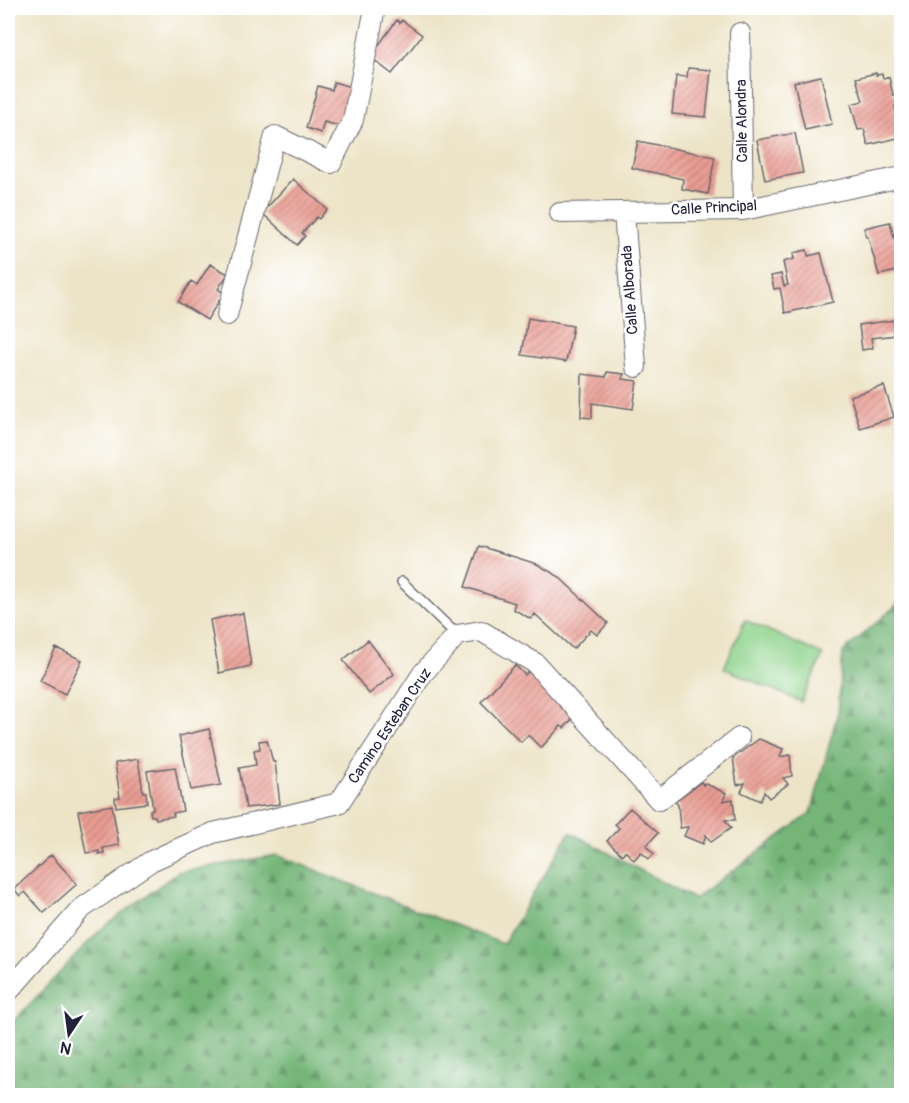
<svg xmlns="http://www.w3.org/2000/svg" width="909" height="1103" font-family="Pangolin,sans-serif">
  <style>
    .forest { fill: url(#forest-firs); stroke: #4b6c5a; stroke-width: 1.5 }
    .pitch { fill: #90d48d; stroke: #597b64; stroke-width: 1.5 }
    .building { fill: url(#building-hatch) }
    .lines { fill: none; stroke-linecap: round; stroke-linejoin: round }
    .lane-casing { stroke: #69666c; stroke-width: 12 }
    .street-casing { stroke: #69666c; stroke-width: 22 }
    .lane { stroke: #fff; stroke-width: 9 }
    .street { stroke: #fff; stroke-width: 20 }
    .labels { text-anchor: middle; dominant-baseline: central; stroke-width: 5; stroke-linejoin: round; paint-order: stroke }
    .street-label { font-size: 15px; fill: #22223b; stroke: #fff }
  </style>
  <defs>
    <pattern id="forest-firs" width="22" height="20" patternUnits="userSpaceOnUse" patternTransform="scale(1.5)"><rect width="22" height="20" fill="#74b678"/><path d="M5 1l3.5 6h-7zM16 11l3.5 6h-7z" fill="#5f9464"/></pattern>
    <pattern id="building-hatch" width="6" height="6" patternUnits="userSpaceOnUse" patternTransform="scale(1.5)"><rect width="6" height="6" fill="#ea9d93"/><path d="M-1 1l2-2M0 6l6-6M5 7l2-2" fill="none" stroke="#bd8079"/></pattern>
  </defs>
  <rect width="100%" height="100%" fill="#fff"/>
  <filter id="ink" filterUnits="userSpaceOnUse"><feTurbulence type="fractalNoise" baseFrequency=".0167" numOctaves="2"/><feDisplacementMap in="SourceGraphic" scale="12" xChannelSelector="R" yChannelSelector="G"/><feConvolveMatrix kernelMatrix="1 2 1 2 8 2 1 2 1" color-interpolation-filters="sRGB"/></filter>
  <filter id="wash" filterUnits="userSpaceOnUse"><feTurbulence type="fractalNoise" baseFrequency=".008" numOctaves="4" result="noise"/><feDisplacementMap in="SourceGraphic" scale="24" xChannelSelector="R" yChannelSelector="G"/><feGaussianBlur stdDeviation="1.35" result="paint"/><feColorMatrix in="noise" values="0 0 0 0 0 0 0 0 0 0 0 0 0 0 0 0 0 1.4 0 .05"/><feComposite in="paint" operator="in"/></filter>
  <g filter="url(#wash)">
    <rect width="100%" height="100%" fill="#ede4c7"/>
    <path class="forest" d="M901 601V1095H8V1027L100 930 178 872 277 855 503 944 570 832 694 899 811 813 838 712 843 652Z"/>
    <path class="pitch" d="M745 620 823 655 801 702 724 668Z"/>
    <g id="blocks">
      <path class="building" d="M397 20 400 23 402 20 422 35 392 74 370 57Z
        M688 68 711 70 706 117 672 114 676 76 687 77Z
        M876 73V75L882 74 883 78 889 77 893 95 898 94 901 105 895 106 902 137 868 145 864 129 858 130 851 104 863 101 856 78Z
        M821 76 832 124 805 130 794 82Z
        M334 82 354 88 343 127 324 122 321 133 306 128 318 86 332 90Z
        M795 133 803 173 765 180 757 140Z
        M638 141 715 157 708 194 682 189 683 179 632 168Z
        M293 179 327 209 319 219 317 217 302 233 305 236 297 245 262 213Z
        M890 222 900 260H898L901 270 879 275 868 237H866L864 228Z
        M807 250 808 256 821 253 833 302 785 313 780 288 774 289 771 276 781 274 784 286 788 285 783 262 794 259 793 253Z
        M210 264 228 274 218 289 224 293 207 320 178 302 191 281 197 285Z
        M528 318 573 326 566 362 522 355Z
        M894 320 896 335 871 338 873 348 862 350 859 325Z
        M607 372 624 374 622 379 637 381 633 409 592 403V418L581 417 582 374 606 377Z
        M884 386 894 417 860 428 850 396Z
        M479 546 537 564 558 576 608 623 597 635 591 630 573 649 535 614 531 619 513 609 515 603 465 587Z
        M243 613 251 666 219 673 210 620Z
        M368 640 394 674 369 694 343 660Z
        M56 648 82 660 65 694 40 681Z
        M515 665 525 675 530 670 575 716 564 728 561 726 541 748 528 735 521 742 481 702Z
        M209 729 221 785 191 790 179 736Z
        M759 739 783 749 780 757 790 755 792 776 783 778 788 784 769 798 764 792 760 801 741 792 745 783 737 785 733 758Z
        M267 740 273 762H275L280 804 246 808 239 768 256 765 254 750 260 749 259 741Z
        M138 759 143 792H146L147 803 116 807 115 798 120 797 115 763Z
        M175 767 183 811 173 813 174 816 156 819 155 816H151L150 810 153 809 147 771Z
        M701 782 703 785 704 783 726 793 723 801 733 799 735 820H725L731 828 711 842 706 835 703 844 684 836 688 827 680 828 678 805 675 801Z
        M112 805 119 845 103 848 104 853 99 854V851L86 853 78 811Z
        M630 808 658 833 646 846 654 854 649 859 641 852 634 860 625 851 622 855 607 841 619 828 615 824Z
        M51 855 77 884 44 913 25 892 20 896 14 889Z"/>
    </g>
  </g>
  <g filter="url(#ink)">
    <use href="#blocks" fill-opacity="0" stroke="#69666c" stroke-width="1.5"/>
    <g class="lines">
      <g class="lane-casing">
        <path id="lane" d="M402 582 457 635"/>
      </g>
      <g class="street-casing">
        <path id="street" d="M740 33 743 210
          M624 212 636 367
          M560 213 743 210 902 177
          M227 315 275 136 331 163 353 120 375 8
          M8 992 81 909 151 861 213 833 339 803 423 673 457 635 481 631 535 663 659 800 739 738"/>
      </g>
      <use href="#lane" class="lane"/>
      <use href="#street" class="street"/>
    </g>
  </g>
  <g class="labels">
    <g class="street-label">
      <text transform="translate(742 121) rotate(-91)">Calle Alondra</text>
      <text transform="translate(714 208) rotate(-3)">Calle Principal</text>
      <text transform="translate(630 290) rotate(-94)">Calle Alborada</text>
      <text transform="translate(390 726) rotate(-56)">Camino Esteban Cruz</text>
    </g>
  </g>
  <rect width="909" height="1103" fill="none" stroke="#fff" stroke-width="30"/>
  <g transform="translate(69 1034) rotate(193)" stroke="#ffffff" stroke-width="4.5" paint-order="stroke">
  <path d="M0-4.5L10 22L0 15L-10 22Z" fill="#22223b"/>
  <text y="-9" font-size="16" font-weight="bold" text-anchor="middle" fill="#22223b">N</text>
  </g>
</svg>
